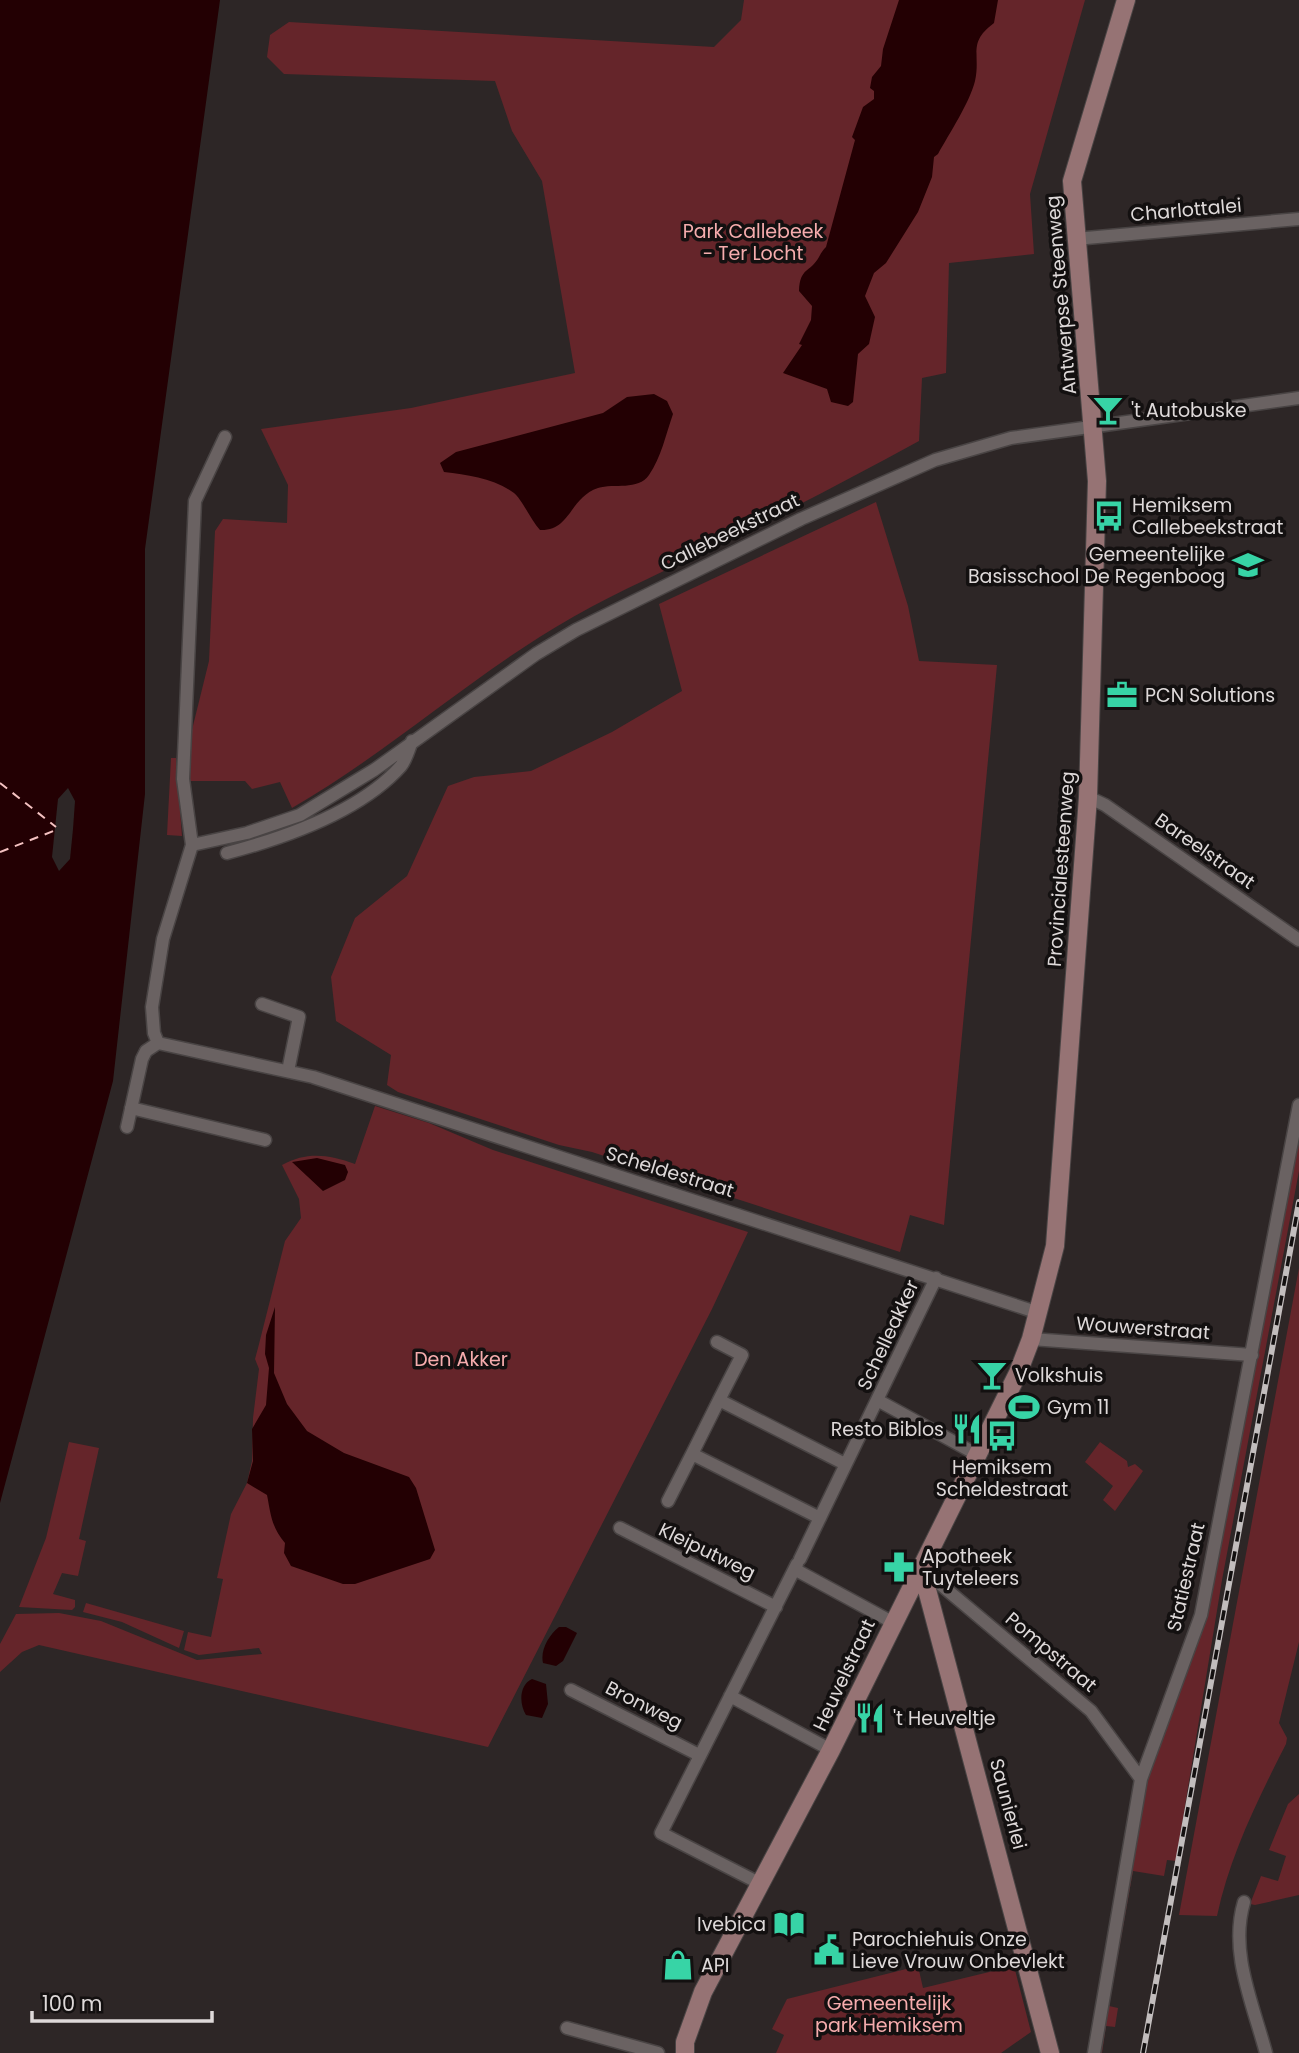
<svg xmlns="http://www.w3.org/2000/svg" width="1299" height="2053" font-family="Poppins,sans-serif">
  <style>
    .green { fill: #65252a }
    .water { fill: #230003 }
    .pier { fill: #2d2626 }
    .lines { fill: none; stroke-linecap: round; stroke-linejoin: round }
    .ferry { stroke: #f4c1c1; stroke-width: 2; stroke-dasharray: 9 7; stroke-linecap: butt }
    .street-casing { stroke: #494444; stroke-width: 15 }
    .secondary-casing { stroke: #494444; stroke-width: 20 }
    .street { stroke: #6a6262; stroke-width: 12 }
    .secondary { stroke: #967374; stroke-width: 18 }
    .rail-casing { stroke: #c2bdbd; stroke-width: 6 }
    .rail { stroke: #131010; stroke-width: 3.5; stroke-dasharray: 10; stroke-linecap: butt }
    .labels { text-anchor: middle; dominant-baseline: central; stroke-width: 7; stroke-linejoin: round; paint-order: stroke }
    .street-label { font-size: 19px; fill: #ded9d9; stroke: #131010 }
    .park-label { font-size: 19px; fill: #f6acad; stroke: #131010 }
    .poi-label { font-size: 19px; fill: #ded9d9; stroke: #131010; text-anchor: start }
  </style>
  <rect width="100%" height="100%" fill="#2d2626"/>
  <path class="green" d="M744 0H1085L1030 194 1034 254 949 263 946 373 922 378 919 441C853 477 788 511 721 544 671 568 621 590 573 617 474 673 391 751 292 808L280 782 252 789 245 781H187L188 746 209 661 215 531 223 519 287 523 288 485 261 429 411 408 575 373 542 181 512 131 495 81 284 74 267 57 270 35 289 22 714 47 741 20Z
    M876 502 908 606 919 661 997 665 944 1225 910 1215 900 1252 592 1152 559 1145 398 1092 387 1085 391 1055 336 1021 331 977 355 918 407 876 448 786 474 777 531 771 612 732 682 691 659 604Z
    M171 758H176L182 836 167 835Z
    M375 1106 429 1123 493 1150 748 1232 712 1309 488 1747 39 1645 22 1652 0 1672V1644L16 1614 59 1613 101 1621 197 1660 262 1654 259 1648 199 1655 184 1650 188 1632 211 1637 223 1579 217 1578 231 1514 247 1483 252 1461 253 1418 259 1369 255 1359 258 1348 285 1241 301 1218 299 1199 282 1165C308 1151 329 1155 355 1164Z
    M1299 1128V1171L1222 1580 1176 1861 1167 1860 1164 1876 1133 1871 1109 2006 1118 2008 1115 2027 1106 2026 1102 2053H1098L1146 1783 1203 1619Z
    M1299 1268V1642L1279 1723 1287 1738 1286 1744C1258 1799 1230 1855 1217 1916L1179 1915Z
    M69 1442 99 1448 79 1539 86 1541 78 1576 62 1573 53 1594 75 1600V1607L72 1610 19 1607 46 1538Z
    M1100 1442 1127 1461 1128 1467 1135 1464 1143 1471 1115 1511 1103 1500 1113 1486 1085 1462Z
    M86 1603 184 1631 179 1648 122 1622 83 1612Z
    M1299 1794V1895L1255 1905 1250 1904 1261 1876 1278 1881 1286 1856 1269 1850 1288 1804Z
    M918 1966 923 1988 1014 1966 1031 2032 1001 2053H776L784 2035 772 2029 787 1999Z"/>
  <path class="water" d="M0 0H220L145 549V794L113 1081 0 1503Z
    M899 0H998L994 23C967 43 981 54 975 81 970 102 949 134 938 154L934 157 932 177 918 212 886 263 874 273 865 296 875 317 869 344 858 354 853 402 848 406 831 402 827 389 783 373 802 345 799 344 811 320 812 306 799 291C800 267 810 273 819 257 821 253 823 250 826 247L855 140 852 137 863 107 874 99V91L870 88 872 77 881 66 883 49Z
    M654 394 667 401 673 414C666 434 661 458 649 475 638 491 614 483 598 488 569 498 571 531 540 530 531 520 521 498 514 493 494 478 468 475 444 472L440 463 456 452 603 413 627 397Z
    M317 1158 345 1165 348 1172 345 1180 323 1191 292 1162Z
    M275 1307 274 1373 287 1404 307 1431 344 1453 409 1477 416 1488 435 1550 430 1559 355 1584H343L291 1566 284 1553 285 1543C271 1526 271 1515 267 1495L247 1483 253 1461 252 1429 266 1405 269 1368 265 1354 266 1335Z
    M566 1627 577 1633 563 1661 556 1666 543 1663C540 1650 549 1635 559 1627Z
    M532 1679 546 1684 548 1704 542 1718 526 1715C519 1704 519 1685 532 1679Z"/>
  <path class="pier" d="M68 788 75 801 73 829 70 859 59 871 52 857 58 799Z"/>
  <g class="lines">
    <path class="ferry" d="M0 783 56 827
      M0 852 56 830"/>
    <g class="street-casing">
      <path id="street" d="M1075 239 1299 219
        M1088 797 1105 805 1299 940
        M192 845 247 833 300 815 374 770 536 654 576 630 801 519 935 460 1011 438 1299 398
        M227 853C284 838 361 811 401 766 406 760 409 749 412 741
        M262 1004 299 1017 288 1071
        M158 1043 313 1077 1039 1313
        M158 1043 154 1033 152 1007 163 939 192 845 183 779 195 501 225 437
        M131 1108 265 1140
        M127 1127 142 1059 146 1051 158 1043
        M1031 1339 1252 1355
        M717 1342 742 1355 719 1400
        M879 1401 978 1455
        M668 1501 692 1454
        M820 1518 692 1454 719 1400 845 1464
        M620 1528 776 1607
        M800 1559 936 1278
        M921 1568 1091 1711 1141 1779
        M796 1570 892 1622
        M571 1690 699 1755
        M730 1696 831 1750
        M759 1883 661 1833 797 1564
        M1244 1902C1229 1952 1253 2004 1266 2053
        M567 2028 658 2053
        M1094 2053 1141 1779 1201 1615 1299 1105"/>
    </g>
    <g class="secondary-casing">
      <path id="secondary" d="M921 1567 1050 2053
        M685 2053V2042L703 1992 831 1750 1018 1373 1031 1339 1055 1246 1088 797 1097 481 1072 181 1126 0"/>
    </g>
    <use href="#street" class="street"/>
    <use href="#secondary" class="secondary"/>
    <g class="rail-casing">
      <path id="rail" d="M1143 2053 1299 1202"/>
    </g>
    <use href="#rail" class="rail"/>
  </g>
  <defs>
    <g id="bar-bare" transform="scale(2.415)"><path d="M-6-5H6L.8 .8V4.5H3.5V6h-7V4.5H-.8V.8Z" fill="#37d4a6" stroke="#131010" stroke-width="2.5" paint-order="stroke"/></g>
    <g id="bus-bare" transform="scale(2.415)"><path d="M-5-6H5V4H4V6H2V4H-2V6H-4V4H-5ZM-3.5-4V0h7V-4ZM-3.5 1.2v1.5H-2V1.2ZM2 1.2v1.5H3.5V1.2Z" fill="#37d4a6" stroke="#131010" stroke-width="2.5" paint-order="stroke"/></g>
    <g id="school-bare" transform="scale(2.415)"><path d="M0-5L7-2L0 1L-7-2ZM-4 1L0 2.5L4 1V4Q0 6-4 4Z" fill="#37d4a6" stroke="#131010" stroke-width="2.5" paint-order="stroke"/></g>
    <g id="office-bare" transform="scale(2.415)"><path d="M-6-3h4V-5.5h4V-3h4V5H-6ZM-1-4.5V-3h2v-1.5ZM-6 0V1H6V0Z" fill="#37d4a6" stroke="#131010" stroke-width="2.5" paint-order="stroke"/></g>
    <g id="stadium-bare" transform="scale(2.415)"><path d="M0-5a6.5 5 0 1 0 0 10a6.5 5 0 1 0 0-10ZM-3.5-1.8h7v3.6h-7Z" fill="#37d4a6" stroke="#131010" stroke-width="2.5" paint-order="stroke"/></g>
    <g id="restaurant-bare" transform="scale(2.415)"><path d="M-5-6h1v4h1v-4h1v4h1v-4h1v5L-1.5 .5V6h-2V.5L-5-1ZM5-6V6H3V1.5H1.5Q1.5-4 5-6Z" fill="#37d4a6" stroke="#131010" stroke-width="2.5" paint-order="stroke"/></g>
    <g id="pharmacy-bare" transform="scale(2.415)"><path d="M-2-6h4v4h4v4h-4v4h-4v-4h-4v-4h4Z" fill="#37d4a6" stroke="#131010" stroke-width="2.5" paint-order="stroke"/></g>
    <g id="library-bare" transform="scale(2.415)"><path d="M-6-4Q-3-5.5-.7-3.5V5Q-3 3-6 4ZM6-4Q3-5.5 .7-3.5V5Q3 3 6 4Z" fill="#37d4a6" stroke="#131010" stroke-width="2.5" paint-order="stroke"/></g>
    <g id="civic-bare" transform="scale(2.415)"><path d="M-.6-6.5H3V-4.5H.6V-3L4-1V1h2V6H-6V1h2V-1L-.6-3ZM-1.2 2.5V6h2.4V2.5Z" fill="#37d4a6" stroke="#131010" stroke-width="2.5" paint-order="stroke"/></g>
    <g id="shop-bare" transform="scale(2.415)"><path d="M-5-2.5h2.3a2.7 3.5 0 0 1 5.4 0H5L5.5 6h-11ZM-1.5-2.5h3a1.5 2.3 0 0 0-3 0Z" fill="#37d4a6" stroke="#131010" stroke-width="2.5" paint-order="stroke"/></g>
  </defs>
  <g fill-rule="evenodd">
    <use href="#bar-bare" x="1108" y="410"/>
    <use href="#bus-bare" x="1109" y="516"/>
    <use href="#school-bare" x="1248" y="565"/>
    <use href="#office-bare" x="1122" y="695"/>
    <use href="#bar-bare" x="992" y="1375"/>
    <use href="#stadium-bare" x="1024" y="1407"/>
    <use href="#restaurant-bare" x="967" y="1429"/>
    <use href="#bus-bare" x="1002" y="1436"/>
    <use href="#pharmacy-bare" x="899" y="1567"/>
    <use href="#restaurant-bare" x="870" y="1718"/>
    <use href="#library-bare" x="789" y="1924"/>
    <use href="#civic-bare" x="829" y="1950"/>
    <use href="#shop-bare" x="678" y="1965"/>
  </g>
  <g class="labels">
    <g class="street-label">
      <text transform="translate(1186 210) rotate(-5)">Charlottalei</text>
      <text transform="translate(1061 295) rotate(-95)">Antwerpse Steenweg</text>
      <text transform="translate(730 532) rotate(-26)">Callebeekstraat</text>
      <text transform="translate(1205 851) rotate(35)">Bareelstraat</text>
      <text transform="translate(1061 869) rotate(-86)">Provincialesteenweg</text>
      <text transform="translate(670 1172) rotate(17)">Scheldestraat</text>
      <text transform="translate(1143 1328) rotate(4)">Wouwerstraat</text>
      <text transform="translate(888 1335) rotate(-65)">Schelleakker</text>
      <text transform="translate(707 1551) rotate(26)">Kleiputweg</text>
      <text transform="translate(1186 1577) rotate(-77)">Statiestraat</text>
      <text transform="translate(1051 1652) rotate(40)">Pompstraat</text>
      <text transform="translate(844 1675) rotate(-65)">Heuvelstraat</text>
      <text transform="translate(644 1705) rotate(27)">Bronweg</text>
      <text transform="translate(1008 1804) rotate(75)">Saunierlei</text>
    </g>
    <g class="park-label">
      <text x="753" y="231">Park Callebeek<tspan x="753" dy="22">- Ter Locht</tspan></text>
      <text x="461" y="1359">Den Akker</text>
      <text x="889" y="2003">Gemeentelijk<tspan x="889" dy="22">park Hemiksem</tspan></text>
    </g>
    <g class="poi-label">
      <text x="1131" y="410">'t Autobuske</text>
      <text x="1132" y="505">Hemiksem<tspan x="1132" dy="22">Callebeekstraat</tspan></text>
      <text x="1225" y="554" text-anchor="end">Gemeentelijke<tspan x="1225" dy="22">Basisschool De Regenboog</tspan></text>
      <text x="1145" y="695">PCN Solutions</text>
      <text x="1015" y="1375">Volkshuis</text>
      <text x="1047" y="1407">Gym 11</text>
      <text x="944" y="1429" text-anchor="end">Resto Biblos</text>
      <text x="1002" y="1467" text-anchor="middle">Hemiksem<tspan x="1002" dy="22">Scheldestraat</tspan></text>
      <text x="922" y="1556">Apotheek<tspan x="922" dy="22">Tuyteleers</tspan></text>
      <text x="893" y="1718">'t Heuveltje</text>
      <text x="766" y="1924" text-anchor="end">Ivebica</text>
      <text x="852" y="1939">Parochiehuis Onze<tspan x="852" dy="22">Lieve Vrouw Onbevlekt</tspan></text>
      <text x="701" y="1965">API</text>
    </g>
  </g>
  <path d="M32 2011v10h180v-10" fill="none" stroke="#ded9d9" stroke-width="3.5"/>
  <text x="42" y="2011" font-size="21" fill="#ded9d9" stroke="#131010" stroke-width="5" paint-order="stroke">100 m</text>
</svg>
